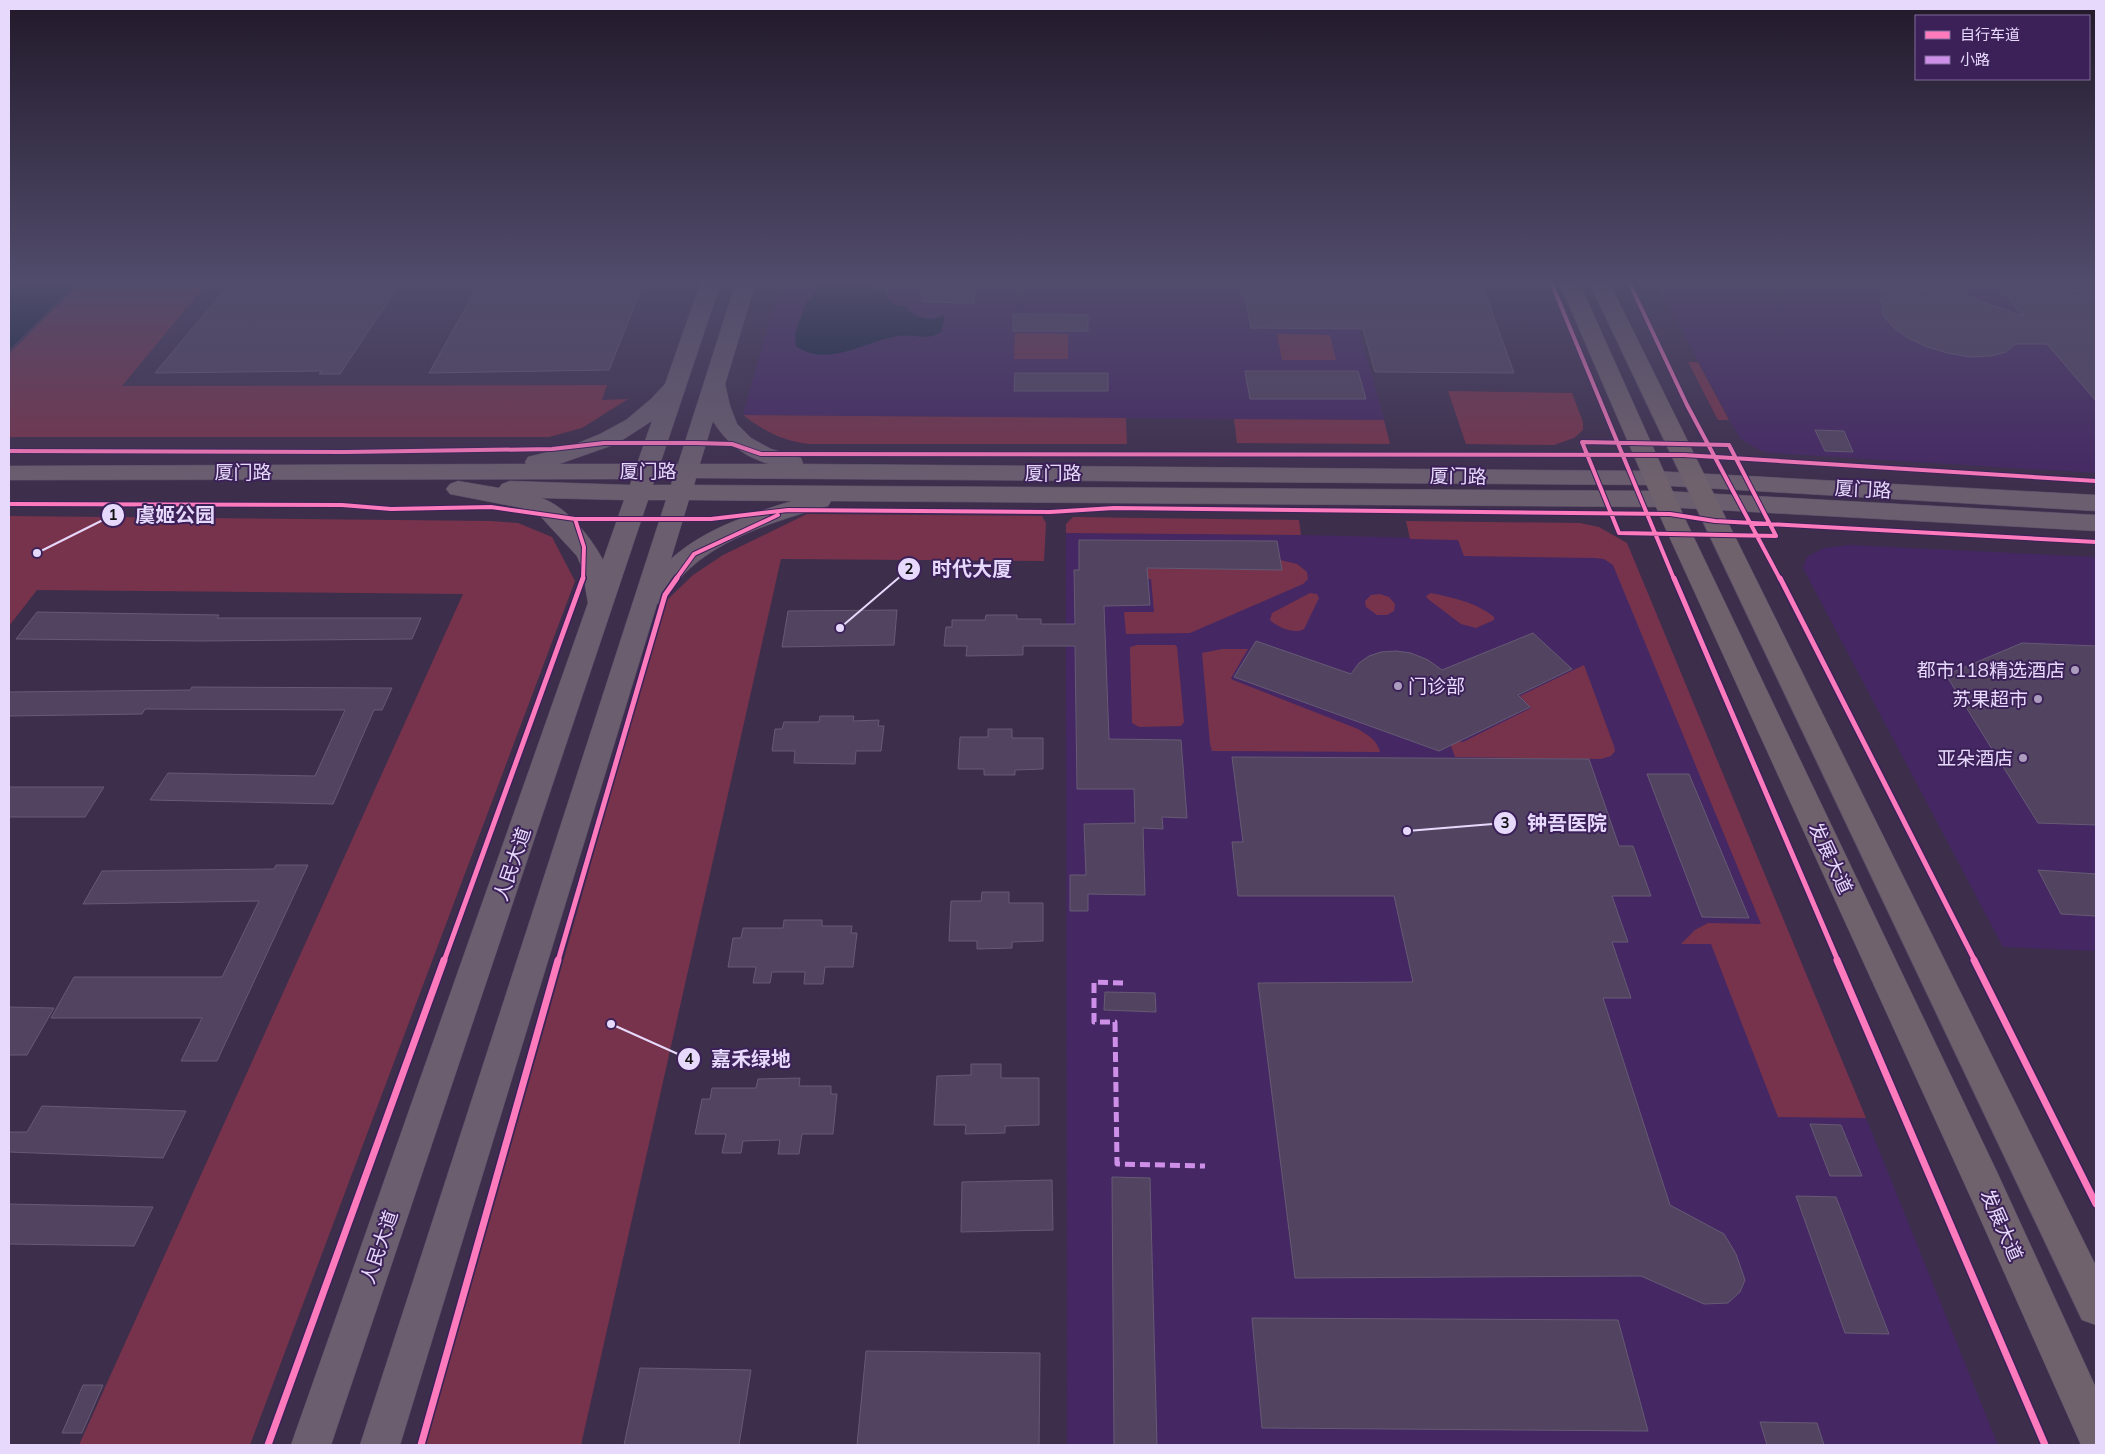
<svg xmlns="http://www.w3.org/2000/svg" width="2105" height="1454" font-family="Mulish,'Noto Sans SC',sans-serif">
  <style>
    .built { fill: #452863 }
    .green { fill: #77334b }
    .water { fill: #0b2338 }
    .building { fill: #524461; stroke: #665a74 }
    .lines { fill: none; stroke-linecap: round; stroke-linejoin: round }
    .secondary-casing { stroke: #5a4d69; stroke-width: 1 }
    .primary-casing { stroke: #5a4d69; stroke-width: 1 }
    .secondary { fill: #6a5e6f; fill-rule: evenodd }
    .primary { fill: #70626d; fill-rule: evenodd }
    .quiet { stroke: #ce8fe9; stroke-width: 5; stroke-dasharray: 10 5; stroke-linecap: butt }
    .cycleway-far2-casing { stroke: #3c2159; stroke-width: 6 }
    .cycleway-far1-casing { stroke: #3c2159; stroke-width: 8 }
    .cycleway-casing { stroke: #3c2159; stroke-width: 10 }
    .cycleway-far2 { stroke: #fd7abc; stroke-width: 4 }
    .cycleway-far1 { stroke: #fd7abc; stroke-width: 5 }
    .cycleway { stroke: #fd7abc; stroke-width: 7 }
    .poi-dot { fill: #ac9dbe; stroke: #3c2159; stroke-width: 2 }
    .labels { text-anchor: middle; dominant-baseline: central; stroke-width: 4; stroke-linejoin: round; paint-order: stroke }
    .street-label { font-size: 19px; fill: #e7d9fc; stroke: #3c2159 }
    .poi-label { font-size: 19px; fill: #e7d9fc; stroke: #3c2159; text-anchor: end }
    .leader { fill: none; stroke: #e7d9fc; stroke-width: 2 }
    .callout-dot { fill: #e7d9fc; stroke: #3c2159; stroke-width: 2 }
    .mark-label { font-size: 15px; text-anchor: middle; font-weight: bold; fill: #111 }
    .callout-label { font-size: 20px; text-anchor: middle; font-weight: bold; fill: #e7d9fc; stroke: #3c2159; stroke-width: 4; stroke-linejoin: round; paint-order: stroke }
  </style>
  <rect width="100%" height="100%" fill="#3d2e4c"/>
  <path class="built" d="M780 282H1346L1384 420 743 415Z
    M1656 282H2096V473L1771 453 1759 450 1741 439 1735 430Z
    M1066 533 1301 535 1627 543 1866 1118 1998 1445H1067Z
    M1849 545 2096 557V951L2003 947 1803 568 1807 557 1824 548Z"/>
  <path class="green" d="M81 282H208L122 386 607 385 602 400 628 399 582 428 549 437H9V354Z
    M1015 333 1068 334V359H1014Z
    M1277 334 1330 335 1336 360H1282Z
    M1688 362H1698L1729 420H1718Z
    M1448 391 1572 393 1583 422V430L1574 438 1554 445 1466 444Z
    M743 415 1126 418 1127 444H809C782 441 764 431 743 415Z
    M1234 419 1384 420 1390 444 1237 443Z
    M807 514 1042 516 1046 523 1044 561 781 559 581 1445H426L665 602 693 575 723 555Z
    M9 516 491 521 518 523 552 537 575 581 250 1445H79L463 594 37 590 9 626Z
    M1073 517 1299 520 1301 535 1066 533V524Z
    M1406 521 1580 523 1599 527 1627 543 1866 1118 1778 1117 1711 944H1681L1695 930 1708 923 1761 924 1613 565 1604 559 1595 558 1464 556 1458 540 1410 539Z
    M1280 560 1297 564 1307 572 1308 579 1303 584 1190 633 1126 634 1124 612H1154L1151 579H1127V568L1282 570Z
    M1310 593 1317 594 1319 598 1304 629C1295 635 1277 627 1270 620L1272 613Z
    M1431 593C1453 598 1476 602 1494 617V620L1476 628 1461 624 1428 599 1426 596Z
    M1380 594 1389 597 1395 604 1394 611 1387 615H1377L1366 607 1365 601 1371 595Z
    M1137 645H1175L1177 647 1184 722 1181 726 1139 727 1132 723 1130 651V647Z
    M1222 649H1248L1231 678 1233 680 1358 729C1368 735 1377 740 1380 752L1212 751 1210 744 1202 653Z
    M1584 665 1614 746 1615 751 1611 756 1601 759 1455 757 1450 743 1454 740 1463 742 1531 708 1520 696Z"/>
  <path class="water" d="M9 282H77L9 350Z
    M845 282C856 284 872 285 881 290 894 296 882 305 905 306 916 319 929 322 945 315L941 332C928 341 914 334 899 336 866 340 828 369 796 346L795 333 807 301 815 295 817 285Z"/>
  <path class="building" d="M231 282H401L340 374H319L322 371 155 373Z
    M480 282H644L609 370 429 373Z
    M926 282H976L974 303 923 302Z
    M1242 282H1481L1514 373 1375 372 1363 329 1251 328Z
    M1915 288 1935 289 1956 293 2023 316 2004 294 2096 296V401L2047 344H2015L2006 352 1991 356 1970 357 1947 353 1925 346 1906 337 1892 326 1883 315 1881 299 1899 291Z
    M1013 314 1088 315V331H1013Z
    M1245 371H1358L1366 399H1250Z
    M1015 373H1108V391H1014Z
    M1815 430 1844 431 1853 452 1825 451Z
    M1079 540 1277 541 1282 570 1147 568 1150 605 1104 606 1109 739 1181 740 1187 818 1162 817 1163 829 1143 828 1145 895 1088 894V911H1070V875H1086L1084 824 1135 823 1134 789H1077L1075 646H1023V655L966 656 967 646H944L946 627H952V620H985L986 615H1017V619H1041V624H1075L1074 570H1079Z
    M897 610 894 645 782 647 788 611Z
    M37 612 219 615 217 618H421L412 639 202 641 16 639Z
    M1533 633 1572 669 1518 695 1530 707 1439 751 1234 677 1256 641 1351 674 1359 663 1369 656 1381 652 1396 651 1411 653 1428 660 1442 670Z
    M2022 643 2096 646V825L2038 823 1946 675Z
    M192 687 392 688 382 710H374L333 804 150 800 168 773 315 776 345 710 145 709 142 714 9 716V692L190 690Z
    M820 716H854L853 721 879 720 878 726H884L881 751H856L855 764 794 763 795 751H772L775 729H782L784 722H819Z
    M988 729H1012V738H1043V769L1015 770V775H984V769H958L960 737H988Z
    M1232 757 1589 759 1619 846H1633L1651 896H1612L1628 942H1612L1631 998H1603L1670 1205 1724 1234 1736 1254 1745 1280 1740 1292 1728 1303 1704 1304 1641 1276 1295 1278 1258 983 1413 982 1394 896H1238L1232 842H1243Z
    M1647 774H1689L1749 918 1702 917Z
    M9 787H104L85 817H9Z
    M276 865H308L217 1061H181L202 1018H51L74 977H222L259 901 83 904 102 871 274 869Z
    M2038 870 2096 874V916L2061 914Z
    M982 892H1009V903H1043V941L1012 942V948L977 949V941H949L951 901H981Z
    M784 920H822V926H852L851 933H857L853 967H825L823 984H804L805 972H772L770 983H753L756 967H728L733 938H741L743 928H783Z
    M1105 992 1155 993 1156 1012 1104 1010Z
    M9 1007 54 1008 27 1055H9Z
    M971 1064H1001V1078H1039V1125L1005 1126V1133L965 1134 966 1125H934L937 1076 971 1075Z
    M800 1078 799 1086H831V1094H837L833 1134H802L799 1154H778L780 1140 743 1141 741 1153H722L726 1134H695L702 1099H710L712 1088H756L758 1079Z
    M42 1106 186 1111 163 1158 9 1152V1132H27Z
    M1810 1124 1841 1125 1862 1176H1830Z
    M1112 1177 1150 1178 1157 1445H1114Z
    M1052 1180 1053 1230 961 1232 962 1182Z
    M1796 1196 1836 1197 1889 1334 1845 1333Z
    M9 1204 153 1207 134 1246 9 1244Z
    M1252 1318 1618 1320 1648 1431 1262 1428Z
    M866 1351 1040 1353 1039 1445H857Z
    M640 1368 751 1370 739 1445H624Z
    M83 1385H103L82 1433H62Z
    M1760 1422 1817 1423 1824 1445H1767Z"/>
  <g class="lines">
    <g class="secondary-casing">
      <path id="secondary" d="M701 282H721L660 464H678L736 282H756L725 384 730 406 737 424 751 438 771 449 801 458 803 464 1654 471 2096 495V511L1654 485 696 478 694 485 1664 491 2096 515V531L1664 507 831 501 828 506C778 520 711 540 677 582 673 588 669 595 665 601L657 604 400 1445H360L666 500H648L331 1445H291L588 603 582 568 577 556 541 517 522 508 450 494 446 489 450 484 458 481 499 488 502 484 510 481 630 485 632 479 9 480V466L526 464 525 462 528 457 571 446 600 434 626 420 651 399 665 384ZM652 421 637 464H559L616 444ZM713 421C726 443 745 457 769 464H700ZM655 478H673L671 485H653ZM541 498 624 500 603 560C591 537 566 506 541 498ZM689 500 792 501C750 514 704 529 671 559Z"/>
    </g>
    <g class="primary-casing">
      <path id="primary" d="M1559 282H1579L1687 523 1997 1172 2096 1388V1445H2081L1971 1198 1663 523Z
        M1589 282H1609L2096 1266V1325L2082 1320Z"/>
    </g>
    <use href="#secondary" class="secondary"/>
    <use href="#primary" class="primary"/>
    <path class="quiet" d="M1123 983 1094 982V1022H1115L1117 1164 1205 1166"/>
    <g class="cycleway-far2-casing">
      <path id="cycleway-far2" d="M1551 282 1674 579
        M1629 282 1687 405 1780 579
        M1582 442 1729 445 1776 536 1619 533Z
        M9 451 346 452 552 449 604 443H696L732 444 761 454 1684 455 2096 481
        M9 504 342 505 391 509 491 507 575 519H711L788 510 1050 512 1114 508 1670 514 1715 521 2096 542
        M575 519 584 547 583 579
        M676 579 694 554 778 515"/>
    </g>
    <g class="cycleway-far1-casing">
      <path id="cycleway-far1" d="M1674 578 1838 961
        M1780 578 1975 961
        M444 961 583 578
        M558 961 665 595 677 578"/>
    </g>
    <g class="cycleway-casing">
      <path id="cycleway" d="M1837 960 2045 1445
        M1974 960 2096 1204
        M268 1445 444 960
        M421 1445 558 960"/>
    </g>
    <use href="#cycleway-far2" class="cycleway-far2"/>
    <use href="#cycleway-far1" class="cycleway-far1"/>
    <use href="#cycleway" class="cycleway"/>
  </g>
  <linearGradient id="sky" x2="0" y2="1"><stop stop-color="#22192a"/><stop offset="0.58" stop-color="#514c6c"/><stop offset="1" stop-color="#514c6c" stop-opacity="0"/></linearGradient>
  <rect width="2105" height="486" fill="url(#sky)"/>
  <g class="poi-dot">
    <circle cx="2075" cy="670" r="5"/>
    <circle cx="1398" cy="686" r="5"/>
    <circle cx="2038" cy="699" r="5"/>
    <circle cx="2023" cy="758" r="5"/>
  </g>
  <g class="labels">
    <g class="street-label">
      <text x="648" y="471">厦门路</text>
      <text x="243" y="472">厦门路</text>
      <text x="1053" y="473">厦门路</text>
      <text transform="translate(1458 476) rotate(1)">厦门路</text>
      <text transform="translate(1863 489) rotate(3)">厦门路</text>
      <text transform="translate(1831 858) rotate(65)">发展大道</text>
      <text transform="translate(512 864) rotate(-71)">人民大道</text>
      <text transform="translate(2002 1225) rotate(66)">发展大道</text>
      <text transform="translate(379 1247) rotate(-71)">人民大道</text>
    </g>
    <g class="poi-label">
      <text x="2065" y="670">都市118精选酒店</text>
      <text x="1408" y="686" text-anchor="start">门诊部</text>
      <text x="2028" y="699">苏果超市</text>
      <text x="2013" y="758">亚朵酒店</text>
    </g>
  </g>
  <path class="leader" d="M37 553L113 515M840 628L909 569M1407 831L1505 823M611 1024L689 1059"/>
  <g class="callout-dot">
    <circle cx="37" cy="553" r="5"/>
    <circle cx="840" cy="628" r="5"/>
    <circle cx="1407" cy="831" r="5"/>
    <circle cx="611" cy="1024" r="5"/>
    <circle cx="113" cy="515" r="12"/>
    <circle cx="909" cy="569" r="12"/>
    <circle cx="1505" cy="823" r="12"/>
    <circle cx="689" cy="1059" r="12"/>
  </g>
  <g class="mark-label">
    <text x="113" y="520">1</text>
    <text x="909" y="574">2</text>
    <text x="1505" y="828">3</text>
    <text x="689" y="1064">4</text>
  </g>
  <g class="callout-label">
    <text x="175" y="522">虞姬公园</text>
    <text x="972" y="576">时代大厦</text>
    <text x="1567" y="830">钟吾医院</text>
    <text x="751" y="1066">嘉禾绿地</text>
  </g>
  <rect width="2105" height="1454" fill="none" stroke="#e7d9fc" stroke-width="20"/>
  <rect x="1915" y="15" width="175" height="65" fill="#3c2159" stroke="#806b9a"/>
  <rect x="1925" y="31" width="25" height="8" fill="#fd7abc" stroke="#806b9a"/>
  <text x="1960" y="40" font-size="15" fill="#e7d9fc">自行车道</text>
  <rect x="1925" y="56" width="25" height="8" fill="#ce8fe9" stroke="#806b9a"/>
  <text x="1960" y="65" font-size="15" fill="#e7d9fc">小路</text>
</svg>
